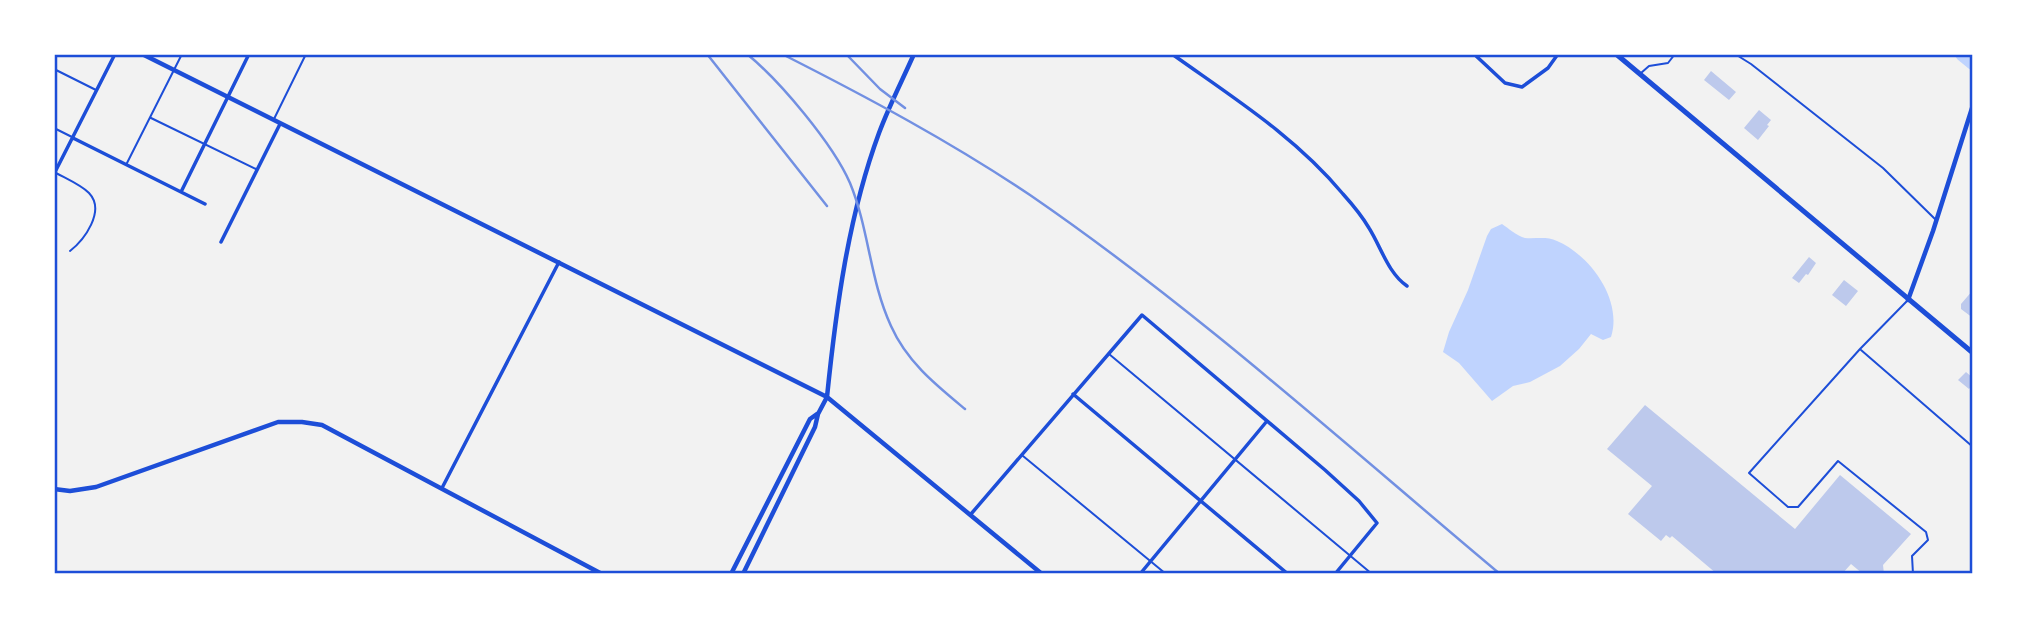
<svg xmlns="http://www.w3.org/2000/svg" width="2027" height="628" font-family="'Work Sans',sans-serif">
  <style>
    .water { fill: #bfd3fe }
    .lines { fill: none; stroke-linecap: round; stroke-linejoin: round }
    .river { stroke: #bfd3fe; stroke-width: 14 }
    .building { fill: #bdc9ec }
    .service { stroke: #1d4ed8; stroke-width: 2 }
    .minor { stroke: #1d4ed8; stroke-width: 3.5 }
    .tertiary { stroke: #1d4ed8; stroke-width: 4.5 }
    .secondary { stroke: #1d4ed8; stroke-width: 4.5 }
    .trunk { stroke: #1d4ed8; stroke-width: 5 }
    .rail { stroke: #7290e2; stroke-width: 2.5 }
    .neatline { fill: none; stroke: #1d4ed8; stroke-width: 2.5 }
  </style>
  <rect width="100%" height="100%" fill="#f2f2f2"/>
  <path class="water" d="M1502 224C1508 228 1517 236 1525 238 1536 239 1547 236 1557 241 1590 255 1623 300 1611 337L1603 340 1591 334 1579 349 1560 366 1530 382 1513 386 1492 401 1459 363 1443 352 1449 332 1468 290 1487 236 1491 229Z"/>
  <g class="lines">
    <path class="river" d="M1962 54 1973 63"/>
  </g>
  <path class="building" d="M1711 71 1736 92 1729 100 1704 80Z
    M1759 110 1771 120 1767 125 1769 126 1758 140 1744 128Z
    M1809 257 1816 263 1808 275 1806 274 1799 283 1792 278Z
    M1844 280 1858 291 1846 306 1832 295Z
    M1973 290V318L1961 309V304Z
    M1966 372 1973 378V384L1969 389 1958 380Z
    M1645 405 1795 529 1840 475 1911 534 1883 565 1884 574H1863L1851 564 1842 574H1717L1672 536 1670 538 1666 535 1661 541 1628 514 1652 486 1607 449Z"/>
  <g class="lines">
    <path class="service" d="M1735 54 1751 64 1883 168 1936 220
      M54 69 96 90
      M1641 73 1649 66 1668 63 1675 54
      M151 118 256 169
      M274 119 306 54
      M54 128 72 137
      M127 163 182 54
      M56 173C67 179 81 185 89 193 106 211 84 240 70 251
      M1907 301 1860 349 1749 473 1788 507H1798L1838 461 1926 532 1928 540 1912 556 1913 574
      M1861 350 1973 447
      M1109 354 1372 574
      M1023 456 1166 574"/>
    <path class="minor" d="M1172 54C1232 97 1295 136 1343 194 1352 204 1362 216 1369 228 1381 247 1388 273 1407 286
      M1474 54 1505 83 1522 87 1548 68 1558 54
      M73 138 205 204
      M54 174 115 54
      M181 192 249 54
      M221 242 280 124
      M1073 394 1288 574
      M442 488 559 262
      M971 514 1142 315 1325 470 1359 501 1377 523 1335 574
      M1140 574 1267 421"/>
    <path class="tertiary" d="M1908 300 1933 231 1973 105
      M54 489 70 491 96 487 278 422H302L322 425 602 574
      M731 574 810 419 817 414
      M743 574 815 427 818 414 827 397"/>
    <path class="secondary" d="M142 54 827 397 1042 574
      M827 397C836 309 848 217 879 133 889 106 902 81 914 54"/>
    <path class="trunk" d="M1616 54 1973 353"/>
    <path class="rail" d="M707 54 827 206
      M747 54C780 81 833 144 850 183 869 229 870 281 891 326 907 362 936 385 965 409
      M782 54C867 97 951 142 1030 195 1196 309 1346 445 1500 574
      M846 54 880 89 905 108"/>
  </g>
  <rect width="2027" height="628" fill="none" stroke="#ffffff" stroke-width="112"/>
  <rect x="56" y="56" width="1915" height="516" class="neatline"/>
</svg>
